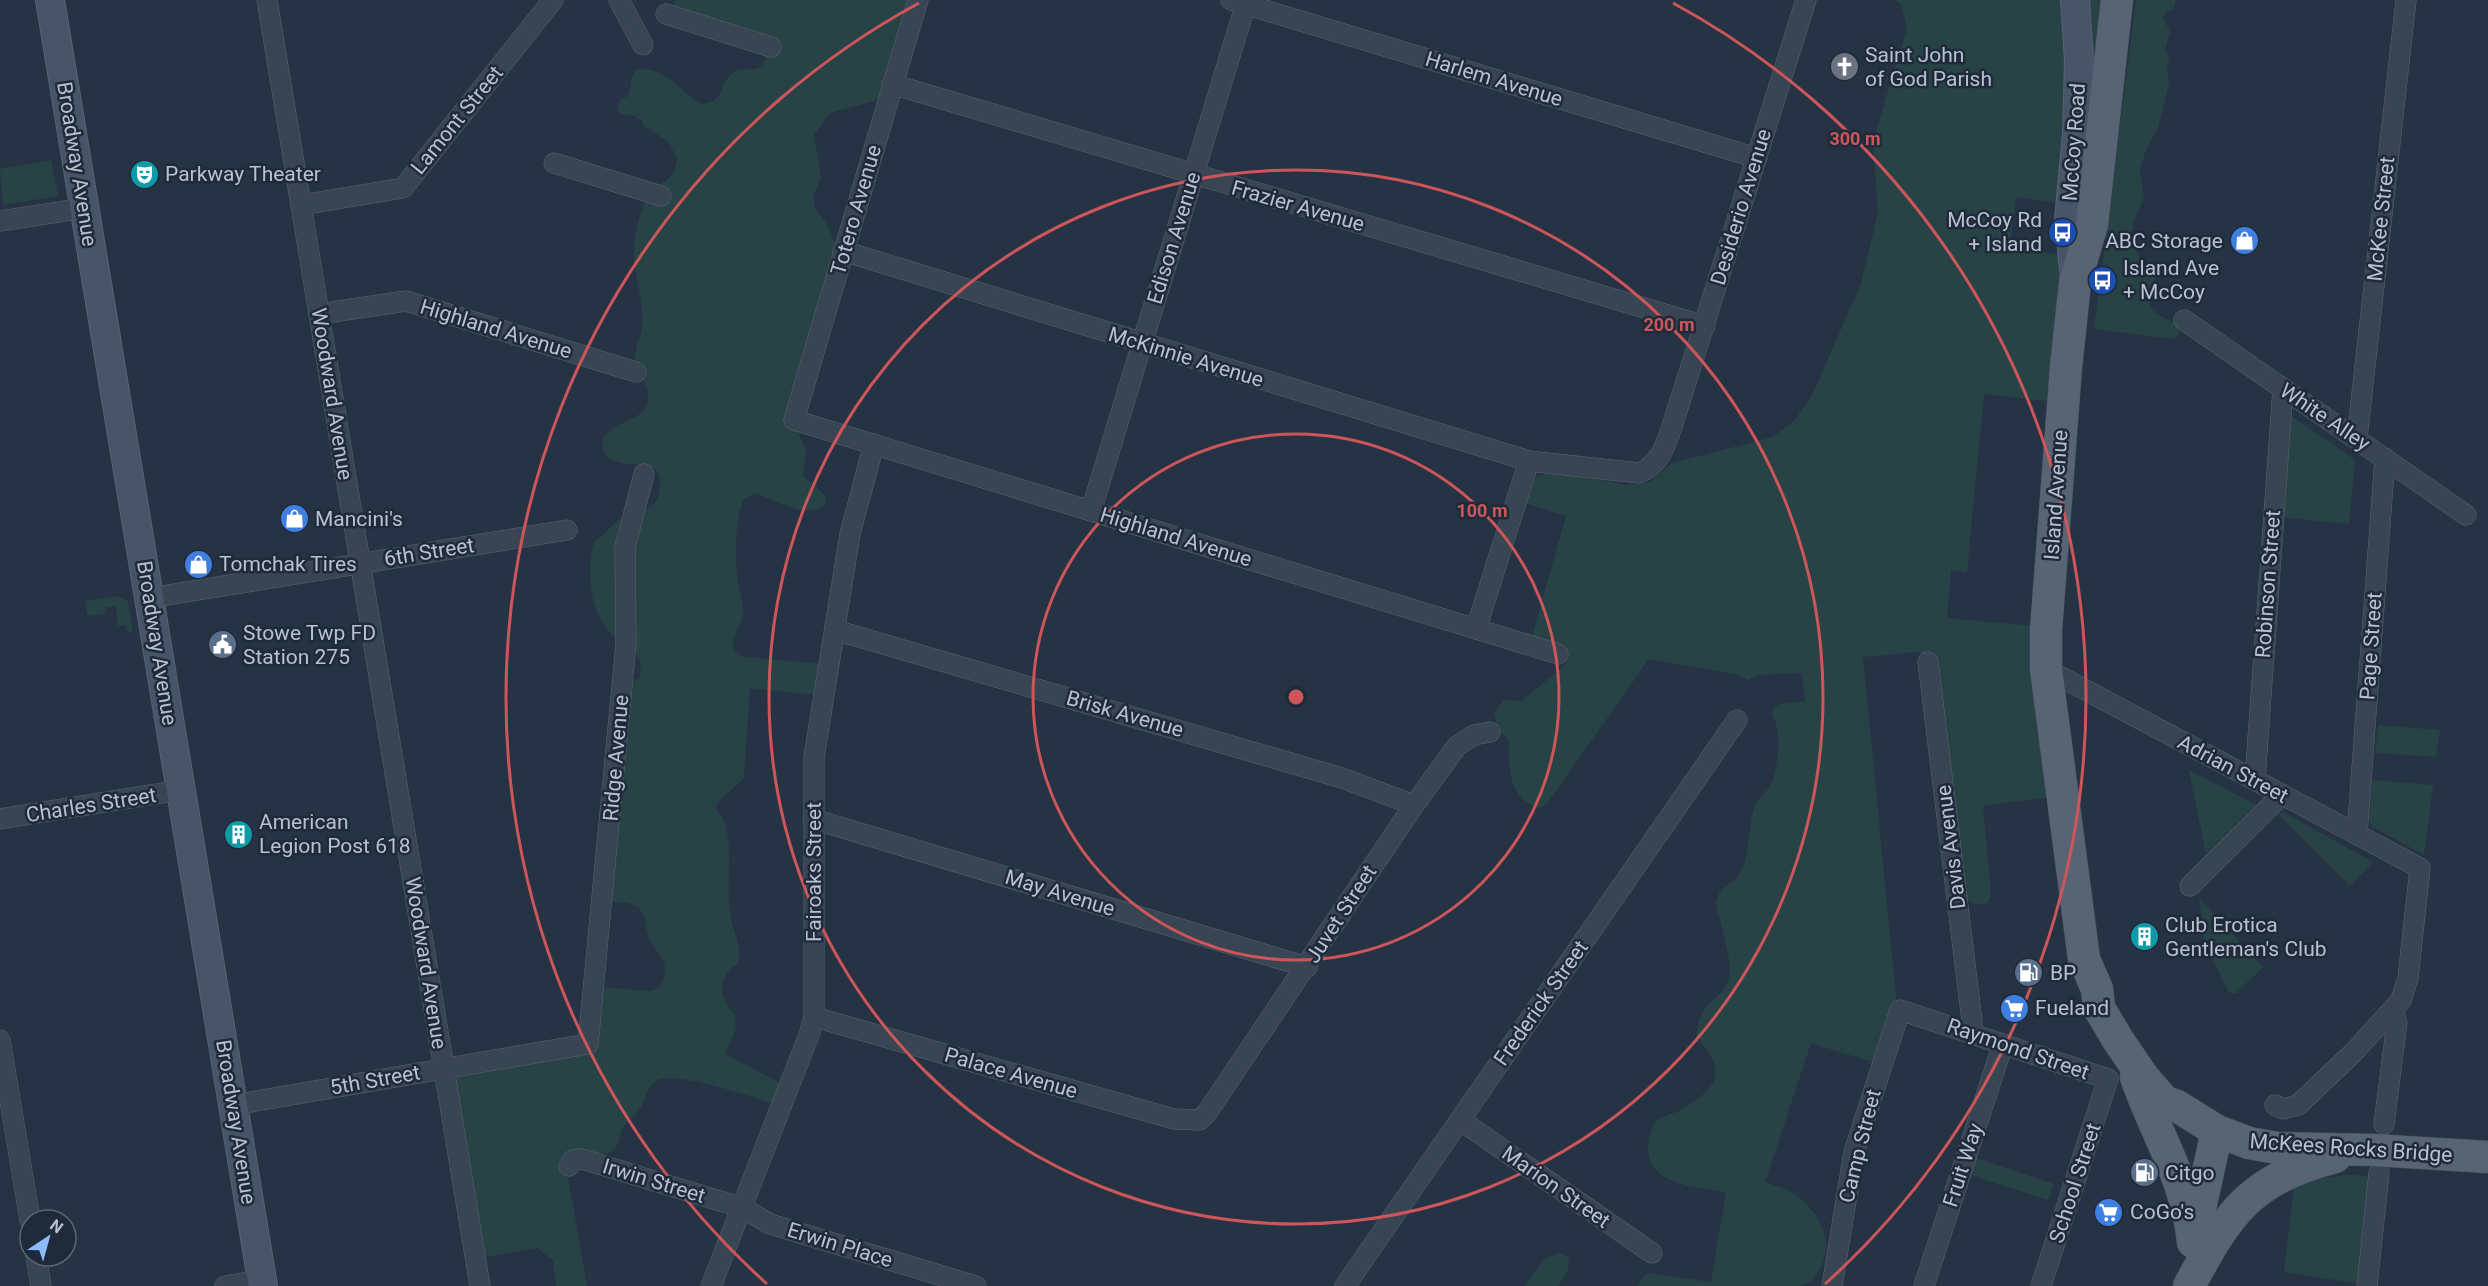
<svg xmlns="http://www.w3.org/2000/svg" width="2488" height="1286" viewBox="0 0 2488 1286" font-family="Roboto,sans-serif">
	<rect width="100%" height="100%" fill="#263345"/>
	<g fill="#284346">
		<path d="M676,0H917L887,93L874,101L830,113L814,135L821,178L813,196L815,208L826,223L840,254L792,420L806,450L803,476L825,495L826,504C805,521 776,499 755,493L743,500C734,524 735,558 738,583C740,594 744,603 743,615C741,628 731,636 733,649L742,657L828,664L825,696L750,688L744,777C735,790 722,794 715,808C721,815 724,819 726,828C734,861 723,894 733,927C737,941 741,948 738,963C716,978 719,997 735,1015L736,1028L725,1054L786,1086L778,1105C754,1098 680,1071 658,1080C647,1085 646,1096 642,1106C637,1114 629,1119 624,1126C618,1135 621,1148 609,1153C601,1156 590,1150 582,1150L566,1165L587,1286H556L553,1260L537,1248L481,1258L449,1070L593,1044L600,987L651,991L661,986C671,961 661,960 650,940C644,928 649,916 637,907C629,901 614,902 604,901L623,690L640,677C644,647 628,652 612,635C589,610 586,573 594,542C604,535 610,527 619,520C626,514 634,515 641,512C660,506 665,485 656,469C637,459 624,471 604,454L602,440C612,420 641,422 647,405C653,387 639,378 636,362C633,349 641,339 642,327C645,301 633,275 634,250C635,232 641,203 654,190C667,179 675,177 677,159L669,142L644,126L642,121L635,116L620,114L617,108L621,99L628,96C632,87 630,79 635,70C663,63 680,92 701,104C729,101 716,84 733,73C746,63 762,79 766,54L669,13Z"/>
		<path d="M1895,0H2071L2065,204L2016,197L2010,246L2066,256L2058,402L1984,394L1967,572L1951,570L1947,618L2043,627L2059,796L1983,806L1991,893L1988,902C1978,906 1973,904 1964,898L1931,658L1917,652L1863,657L1897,1007L1878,1064L1811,1043L1765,1182C1772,1185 1780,1186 1787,1190C1813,1205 1834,1231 1823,1262C1821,1269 1815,1276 1811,1282L1799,1286H1637L1647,1273L1711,1282L1726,1192C1699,1187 1645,1186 1648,1145C1649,1137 1651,1126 1658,1120C1663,1115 1673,1114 1679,1111C1691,1104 1713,1091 1715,1076C1718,1060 1705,1048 1696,1036C1700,998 1722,1002 1729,978C1733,965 1723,935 1720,920C1719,914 1715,907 1716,902C1719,887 1731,885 1739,875C1749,862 1748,827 1754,808C1757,798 1768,792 1772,782C1778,764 1783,731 1772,715L1773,708L1780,704L1805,701L1802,673L1758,675L1748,680L1734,674L1649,659L1548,802L1539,809C1507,796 1509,770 1509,740L1498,730L1494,712L1504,700L1522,701L1566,664L1569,652L1531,640L1566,516L1519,501L1527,485L1542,474H1570L1627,485L1650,482L1672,463L1773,437L1795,420L1813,393L1860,286L1878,213L1873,141L1907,29L1901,4Z"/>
		<polygon points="2085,0 2108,0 2100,65 2090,82"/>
		<path d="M2136,0H2176L2173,10L2167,11L2163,17L2170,32L2165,49L2169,59L2167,69L2169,84L2158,128L2145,152L2140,170L2144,198L2133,224L2132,236L2139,257L2155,278C2155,286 2151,290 2150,297C2146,317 2172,316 2180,329L2178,336L2173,339L2094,329Z"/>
		<polygon points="51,160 58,196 3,205 0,169"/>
		<polygon points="2289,414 2355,460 2349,524 2282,517"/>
		<polygon points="117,596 128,601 133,631 128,632 126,625 118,626 116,606 105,608 106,613 88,616 85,601"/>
		<polygon points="2378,725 2440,730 2436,757 2375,753"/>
		<polygon points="2189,770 2256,805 2206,854"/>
		<polygon points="2372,780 2433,785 2424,855 2371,826 2369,819"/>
		<polygon points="2283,812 2373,862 2350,886 2279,815"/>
		<polygon points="2199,898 2263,967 2236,993 2229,993 2205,944"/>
		<polygon points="1976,1158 2054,1184 2048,1200 1970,1175"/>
		<polygon points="2348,1175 2371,1176 2360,1284 2284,1272 2294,1187 2310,1180"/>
		<polygon points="1559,1253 1569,1257 1568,1271 1558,1286 1524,1286 1546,1258"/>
	</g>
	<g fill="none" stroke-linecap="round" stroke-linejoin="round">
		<defs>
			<g id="street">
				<polyline points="267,0 480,1286"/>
				<polyline points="619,0 643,45"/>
				<polyline points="918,0 794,420 1558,654"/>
				<polyline points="1231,0 1757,158"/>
				<polyline points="666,14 771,47"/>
				<polyline points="892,84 1705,326"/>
				<polyline points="554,163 661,196"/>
				<polyline points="301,205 403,188 553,0"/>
				<polyline points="0,221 84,208"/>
				<path d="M843,251L1529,461L1639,473C1664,463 1668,437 1676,414L1806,0"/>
				<polyline points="319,314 406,301 636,372"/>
				<polyline points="2184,320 2466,515"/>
				<polyline points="2357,438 2406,0"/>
				<polyline points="1091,511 1247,0"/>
				<polyline points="149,598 567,530"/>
				<polyline points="1476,629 1529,461"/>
				<polyline points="835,630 1342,778 1414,805"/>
				<polyline points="1928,662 1972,1021 1971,1032"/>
				<polyline points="2046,669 2420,868 2408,978 2401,1000 2353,1053 2298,1105 2283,1109 2275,1105"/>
				<polyline points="2255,780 2283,388"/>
				<polyline points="0,819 181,790"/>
				<polyline points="813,819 1307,967"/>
				<polyline points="2357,835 2385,458"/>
				<polyline points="2190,886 2282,795"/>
				<polyline points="814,1017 1174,1119 1199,1120 1206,1114 1414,805 1457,746 1474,735 1490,732"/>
				<polyline points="0,1040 30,1220"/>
				<polyline points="233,1105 588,1044 626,644 625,547 644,474"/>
				<polyline points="1460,1120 1652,1253"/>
				<polyline points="2384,1124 2397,1022 2393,1011"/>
				<polyline points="569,1166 573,1160 582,1159 743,1208 770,1224 976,1286"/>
				<polyline points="36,1256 41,1286"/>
				<polyline points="225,1286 262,1280"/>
				<polyline points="711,1286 809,1035 814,1017 814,757 850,534 874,444"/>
				<polyline points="1345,1286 1737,720"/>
				<polyline points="1832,1286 1854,1152 1900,1010 2108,1079"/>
				<polyline points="1924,1286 2003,1044"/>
				<polyline points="2041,1286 2108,1079"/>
				<polyline points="2367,1286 2379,1173"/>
			</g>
			<g id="secondary">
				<polyline points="50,0 263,1286"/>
				<polyline points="2075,0 2079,61 2077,134 2069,220 2075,279"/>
			</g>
			<g id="primary">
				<polyline points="2117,0 2092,224 2075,283 2066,367 2046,630 2046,669 2084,959 2097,989 2099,1008 2118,1040 2144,1078 2165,1102 2177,1106 2217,1131 2249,1143 2277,1148 2374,1150"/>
				<path d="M2136,1077C2156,1135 2187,1180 2193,1242"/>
				<polyline points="2196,1227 2217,1131"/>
				<path d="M2189,1286C2229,1212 2249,1180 2335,1157"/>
			</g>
		</defs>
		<use href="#street" stroke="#596372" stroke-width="21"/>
		<use href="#secondary" stroke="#596372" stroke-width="30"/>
		<use href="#primary" stroke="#444e5e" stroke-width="33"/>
		<use href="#street" stroke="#3a4554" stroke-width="20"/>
		<use href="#secondary" stroke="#485468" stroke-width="28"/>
		<use href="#primary" stroke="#586474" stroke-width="32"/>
		<defs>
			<polyline id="primary-bridge" points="2374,1150 2488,1157"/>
		</defs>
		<use href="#primary-bridge" stroke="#444e5e" stroke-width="33" stroke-linecap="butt"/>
		<use href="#primary-bridge" stroke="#586474" stroke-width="32"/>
	</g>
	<g fill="none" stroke="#cd565a" stroke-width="3">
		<circle cx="1296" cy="697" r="263"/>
		<circle cx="1296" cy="697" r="527"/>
		<path d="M767 1284A790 790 0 0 1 919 3M1673 3A790 790 0 0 1 1825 1284"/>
	</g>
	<defs>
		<symbol id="church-disc" viewBox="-11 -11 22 22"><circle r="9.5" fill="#6b7280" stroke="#1f2a3a"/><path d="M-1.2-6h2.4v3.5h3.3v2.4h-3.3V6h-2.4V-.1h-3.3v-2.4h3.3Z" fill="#fff"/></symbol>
		<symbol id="theatre-disc" viewBox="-11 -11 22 22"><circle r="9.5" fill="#0f9aa8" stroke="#1f2a3a"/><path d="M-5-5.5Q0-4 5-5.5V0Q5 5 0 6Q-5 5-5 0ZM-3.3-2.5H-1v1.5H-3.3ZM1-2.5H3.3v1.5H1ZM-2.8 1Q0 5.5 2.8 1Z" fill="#fff"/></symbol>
		<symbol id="bus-disc" viewBox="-11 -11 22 22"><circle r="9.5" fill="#1a4fb4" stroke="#1f2a3a"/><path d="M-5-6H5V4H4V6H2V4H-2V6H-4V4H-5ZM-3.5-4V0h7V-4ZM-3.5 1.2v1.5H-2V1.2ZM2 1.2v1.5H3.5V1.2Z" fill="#fff"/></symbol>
		<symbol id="shop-disc" viewBox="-11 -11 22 22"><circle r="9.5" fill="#3f7fe0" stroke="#1f2a3a"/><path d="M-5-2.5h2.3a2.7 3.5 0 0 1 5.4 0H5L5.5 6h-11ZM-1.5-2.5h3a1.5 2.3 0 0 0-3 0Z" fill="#fff"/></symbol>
		<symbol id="civic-disc" viewBox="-11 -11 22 22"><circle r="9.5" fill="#5c6f8a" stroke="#1f2a3a"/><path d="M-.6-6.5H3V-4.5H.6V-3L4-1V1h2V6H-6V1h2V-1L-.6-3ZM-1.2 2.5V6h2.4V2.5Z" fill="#fff"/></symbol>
		<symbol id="building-disc" viewBox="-11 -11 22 22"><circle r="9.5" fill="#0f9aa8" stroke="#1f2a3a"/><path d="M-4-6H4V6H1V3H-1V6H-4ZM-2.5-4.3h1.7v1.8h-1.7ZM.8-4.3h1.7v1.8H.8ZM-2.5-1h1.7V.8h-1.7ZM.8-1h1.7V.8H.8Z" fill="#fff"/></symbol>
		<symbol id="fuel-disc" viewBox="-11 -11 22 22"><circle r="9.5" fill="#5c6f8a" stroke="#1f2a3a"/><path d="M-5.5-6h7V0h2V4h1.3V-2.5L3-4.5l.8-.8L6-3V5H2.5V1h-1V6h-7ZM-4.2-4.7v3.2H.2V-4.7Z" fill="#fff"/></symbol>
		<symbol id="supermarket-disc" viewBox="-11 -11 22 22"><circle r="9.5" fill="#3f7fe0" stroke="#1f2a3a"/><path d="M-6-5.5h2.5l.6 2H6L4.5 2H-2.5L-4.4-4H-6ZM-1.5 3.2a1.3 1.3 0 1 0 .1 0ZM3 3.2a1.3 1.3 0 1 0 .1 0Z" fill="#fff"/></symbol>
	</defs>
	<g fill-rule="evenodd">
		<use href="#church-disc" x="1828" y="50" width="33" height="33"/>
		<use href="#theatre-disc" x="128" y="158" width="33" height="33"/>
		<use href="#bus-disc" x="2046" y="216" width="33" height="33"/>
		<use href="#shop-disc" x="2228" y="224" width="33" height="33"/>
		<use href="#bus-disc" x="2086" y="264" width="33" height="33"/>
		<use href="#shop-disc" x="278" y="502" width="33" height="33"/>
		<use href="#shop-disc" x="182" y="548" width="33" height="33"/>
		<use href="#civic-disc" x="206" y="628" width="33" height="33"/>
		<use href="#building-disc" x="222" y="818" width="33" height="33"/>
		<use href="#building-disc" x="2128" y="920" width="33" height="33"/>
		<use href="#fuel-disc" x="2012" y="956" width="33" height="33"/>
		<use href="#supermarket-disc" x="1998" y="992" width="33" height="33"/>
		<use href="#fuel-disc" x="2128" y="1156" width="33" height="33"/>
		<use href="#supermarket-disc" x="2092" y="1196" width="33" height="33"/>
	</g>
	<g text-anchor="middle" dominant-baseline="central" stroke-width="5" stroke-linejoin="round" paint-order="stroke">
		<g font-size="21" fill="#b8c1ce" stroke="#1f2a3a" text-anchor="start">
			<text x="1865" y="55">Saint John<tspan x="1865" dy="24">of God Parish</tspan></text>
			<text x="165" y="174">Parkway Theater</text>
			<text x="2042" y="220" text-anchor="end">McCoy Rd<tspan x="2042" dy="24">+ Island</tspan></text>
			<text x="2223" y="241" text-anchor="end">ABC Storage</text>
			<text x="2123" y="268">Island Ave<tspan x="2123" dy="24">+ McCoy</tspan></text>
			<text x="315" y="519">Mancini's</text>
			<text x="219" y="564">Tomchak Tires</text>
			<text x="243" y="633">Stowe Twp FD<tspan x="243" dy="24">Station 275</tspan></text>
			<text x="259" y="822">American<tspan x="259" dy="24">Legion Post 618</tspan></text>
			<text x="2165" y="925">Club Erotica<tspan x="2165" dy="24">Gentleman's Club</tspan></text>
			<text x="2050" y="973">BP</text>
			<text x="2035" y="1008">Fueland</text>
			<text x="2165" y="1173">Citgo</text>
			<text x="2130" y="1212">CoGo's</text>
		</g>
		<g font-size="21" fill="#b8c1ce" stroke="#1f2a3a">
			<text transform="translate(1494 79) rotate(17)">Harlem Avenue</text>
			<text transform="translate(457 120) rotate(-51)">Lamont Street</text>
			<text transform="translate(2074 142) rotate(-86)">McCoy Road</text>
			<text transform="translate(77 164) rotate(81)">Broadway Avenue</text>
			<text transform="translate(1298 206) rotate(16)">Frazier Avenue</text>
			<text transform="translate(1741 207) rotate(-73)">Desiderio Avenue</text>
			<text transform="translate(856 210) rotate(-74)">Totero Avenue</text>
			<text transform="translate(2381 219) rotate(-84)">McKee Street</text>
			<text transform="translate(1174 238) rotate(-73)">Edison Avenue</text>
			<text transform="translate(496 329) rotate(17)">Highland Avenue</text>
			<text transform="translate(1186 357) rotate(17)">McKinnie Avenue</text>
			<text transform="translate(332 394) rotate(81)">Woodward Avenue</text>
			<text transform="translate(2325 417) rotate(34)">White Alley</text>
			<text transform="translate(2056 495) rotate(-86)">Island Avenue</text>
			<text transform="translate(1176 537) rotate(17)">Highland Avenue</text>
			<text transform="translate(429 552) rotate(-9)">6th Street</text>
			<text transform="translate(2268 584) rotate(-86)">Robinson Street</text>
			<text transform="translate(157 643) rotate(81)">Broadway Avenue</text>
			<text transform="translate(2371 646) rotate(-86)">Page Street</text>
			<text transform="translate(1125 714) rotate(16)">Brisk Avenue</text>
			<text transform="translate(616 758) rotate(-85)">Ridge Avenue</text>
			<text transform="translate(2233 769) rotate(28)">Adrian Street</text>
			<text transform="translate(91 805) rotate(-9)">Charles Street</text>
			<text transform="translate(1951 847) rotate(-97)">Davis Avenue</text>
			<text transform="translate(814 872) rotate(-90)">Fairoaks Street</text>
			<text transform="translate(1060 893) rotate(17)">May Avenue</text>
			<text transform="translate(1341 914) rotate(-57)">Juvet Street</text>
			<text transform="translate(426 963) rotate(81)">Woodward Avenue</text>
			<text transform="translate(1541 1003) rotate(-55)">Frederick Street</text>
			<text transform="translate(2018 1049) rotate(19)">Raymond Street</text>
			<text transform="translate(1011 1073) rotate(16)">Palace Avenue</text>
			<text transform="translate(375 1080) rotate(-10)">5th Street</text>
			<text transform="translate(236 1122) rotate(81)">Broadway Avenue</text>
			<text transform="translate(1860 1146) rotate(-76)">Camp Street</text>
			<text transform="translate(2351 1148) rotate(4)">McKees Rocks Bridge</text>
			<text transform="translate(1963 1165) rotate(-72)">Fruit Way</text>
			<text transform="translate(654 1181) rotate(17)">Irwin Street</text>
			<text transform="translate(2075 1183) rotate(-72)">School Street</text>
			<text transform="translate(1556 1187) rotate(35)">Marion Street</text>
			<text transform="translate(840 1245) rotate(17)">Erwin Place</text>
		</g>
	</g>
	<circle cx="1296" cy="697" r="9" fill="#cd565a" stroke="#1f2a3a" stroke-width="3"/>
	<g font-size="18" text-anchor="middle" font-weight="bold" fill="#cd565a" stroke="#1f2a3a" stroke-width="5" stroke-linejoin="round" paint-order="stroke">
		<text x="1855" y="145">300 m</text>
		<text x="1669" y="331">200 m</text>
		<text x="1482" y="517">100 m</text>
	</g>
	<g transform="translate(48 1238) rotate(36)"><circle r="28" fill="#1f2a3a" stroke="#5c6675" stroke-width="1.5"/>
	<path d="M0-4.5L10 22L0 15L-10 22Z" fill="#8cbafe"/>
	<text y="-9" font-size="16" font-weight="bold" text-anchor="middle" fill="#b8c1ce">N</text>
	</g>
</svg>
